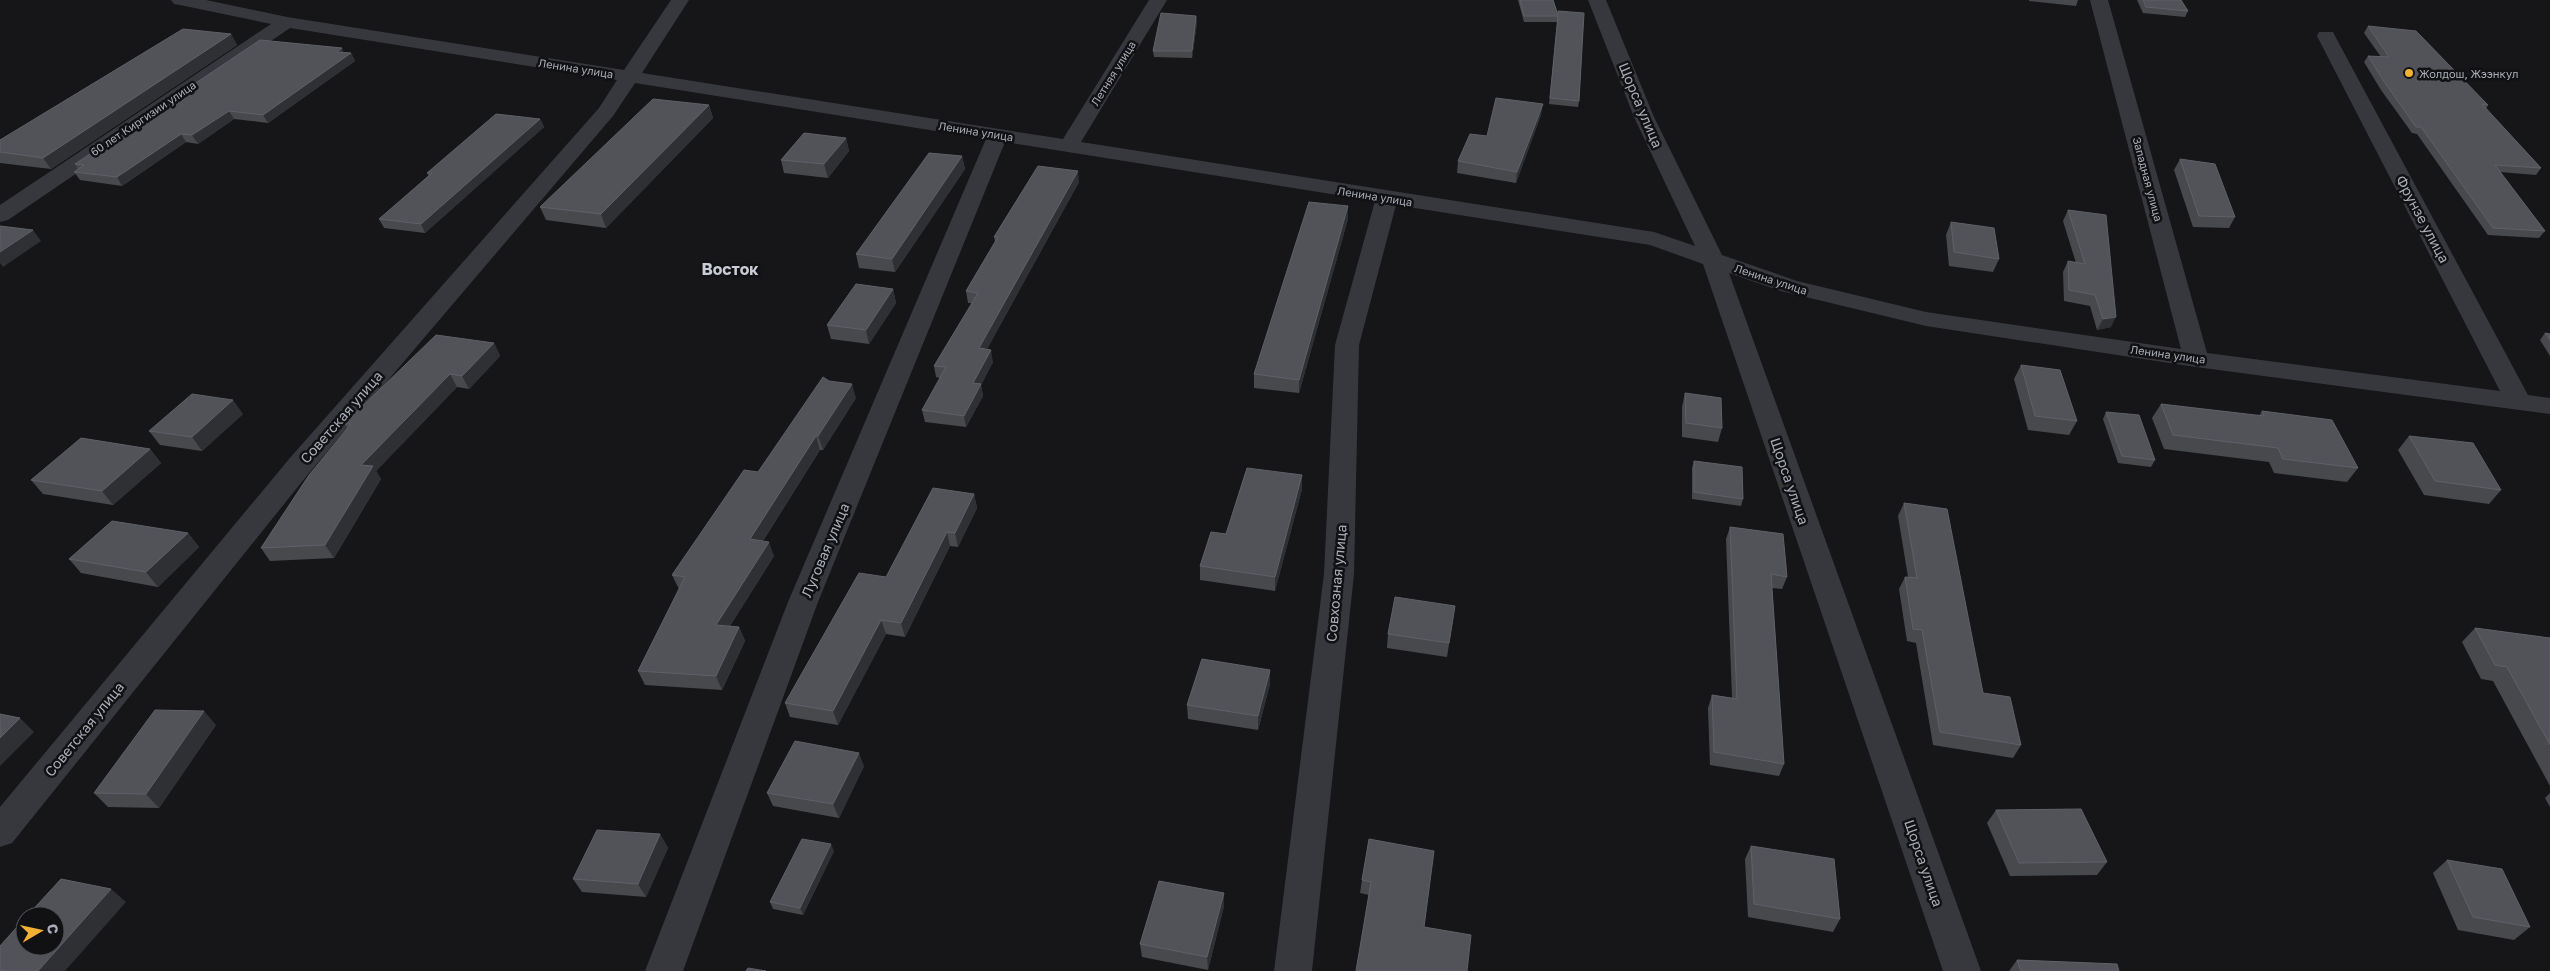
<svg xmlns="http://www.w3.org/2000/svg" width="2550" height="971" viewBox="0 0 2550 971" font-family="'Golos Text',sans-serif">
	<rect width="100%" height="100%" fill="#161618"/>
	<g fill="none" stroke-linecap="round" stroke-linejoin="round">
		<polygon fill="#37383d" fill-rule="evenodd" points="171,0 206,0 287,17 624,70 671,0 689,0 642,73 1063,139 1149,0 1167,0 1081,142 1654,232 1695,246 1634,117 1588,0 1606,0 1654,117 1722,255 1797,281 1926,312 2181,349 2090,0 2108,0 2207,353 2500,391 2317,36 2319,32 2333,32 2335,36 2528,395 2550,398 2550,414 2196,367 1926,326 1781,291 1729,273 1981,971 1943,971 1703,264 1650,245 1396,205 1359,345 1354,574 1312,971 1274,971 1324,574 1335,345 1375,201 1005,142 818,602 683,971 645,971 788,602 986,139 635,83 613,116 309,473 12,843 0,847 0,807 289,459 599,108 617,80 290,28 8,220 0,222 0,205 271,24 180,5 174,4"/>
	</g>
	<g fill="#47494d">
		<polygon points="1518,0 1553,0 1558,15 1579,101 1578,107 1549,104 1557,22 1524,22"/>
		<polygon points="2029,0 2078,0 2076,6 2029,1"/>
		<polygon points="2137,0 2181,0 2188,11 2185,17 2143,13"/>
		<polygon points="1196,16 1197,23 1192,58 1154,57 1153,51"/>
		<polygon points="2368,26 2488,105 2486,109 2541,168 2536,175 2500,172 2545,231 2539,238 2488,235 2417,134 2412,133 2381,90 2364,62 2368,56 2381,57 2364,33"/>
		<polygon points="231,34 237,45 51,169 0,163 0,140"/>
		<polygon points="344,52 351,53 355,61 268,123 234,119 198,144 186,142 122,186 80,180 74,172 78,169 75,164"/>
		<polygon points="709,105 713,118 606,228 546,220 540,207"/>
		<polygon points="1541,115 1516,183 1457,173 1458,161 1487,136"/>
		<polygon points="540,119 544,127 425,233 384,228 379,219 429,177 427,173"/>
		<polygon points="846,138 849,151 828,178 784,173 781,160"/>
		<polygon points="962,156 965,169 895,272 859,268 856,254"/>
		<polygon points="2180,159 2235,217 2229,228 2193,227 2174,170"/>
		<polygon points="1079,182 987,349 993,362 981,385 983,396 966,427 925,422 922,410 940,378 936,377 934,366 972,303 968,303 966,291 995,242 994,237"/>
		<polygon points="2068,210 2111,327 2097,330 2090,306 2064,301 2063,272 2068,261 2076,263 2063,221"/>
		<polygon points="1348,219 1299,393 1254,388 1254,374"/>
		<polygon points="1951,222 1999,259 1993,272 1949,266 1946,235"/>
		<polygon points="893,289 896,303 869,344 831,339 827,325"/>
		<polygon points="2545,333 2550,334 2550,356 2540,340"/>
		<polygon points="494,343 500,356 469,389 457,387 376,471 381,479 334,558 270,561 261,548 347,428 344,424"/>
		<polygon points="2021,365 2077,421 2069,435 2028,430 2014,379"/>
		<polygon points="1685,393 1722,428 1718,442 1682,437 1682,407"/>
		<polygon points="856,398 823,450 820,450 763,541 774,556 730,626 739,627 745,641 722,690 645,685 638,671 679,589 672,575 758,472"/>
		<polygon points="2161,404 2259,416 2262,411 2358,468 2347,482 2274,473 2269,462 2164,449 2152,418"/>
		<polygon points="2106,412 2155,460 2151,467 2118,463 2103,419"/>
		<polygon points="243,414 202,451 160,445 149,431"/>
		<polygon points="2409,436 2501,490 2489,504 2424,495 2398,450"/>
		<polygon points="150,449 161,463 113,505 43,494 31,480"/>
		<polygon points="1694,461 1743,499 1741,506 1692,499 1692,468"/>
		<polygon points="1302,489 1275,591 1200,580 1200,566 1226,534"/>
		<polygon points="974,494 977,508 958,547 950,546 905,637 886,634 838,725 790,717 785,703 886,577"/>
		<polygon points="1904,503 1983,693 2021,745 2013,758 1933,745 1916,643 1907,641 1899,589 1905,577 1908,577 1898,516"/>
		<polygon points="1730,527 1787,577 1782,589 1772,588 1784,764 1779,776 1710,765 1708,708 1712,695 1732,698 1726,539"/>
		<polygon points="188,533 199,547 158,587 81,573 69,559"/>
		<polygon points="1455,606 1447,657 1387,648 1388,634"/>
		<polygon points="2475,628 2550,638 2550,786 2493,681 2481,679 2462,642"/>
		<polygon points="1270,670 1270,684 1258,730 1188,719 1187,705"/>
		<polygon points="216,725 159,808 108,807 94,793"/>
		<polygon points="864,766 839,818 773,806 767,793"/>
		<polygon points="2550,793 2550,807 2545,798"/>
		<polygon points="1996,810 2107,862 2097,875 2010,876 1987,823"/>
		<polygon points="660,834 668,848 646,897 582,892 573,879"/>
		<polygon points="1369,839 1424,927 1467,971 1369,895 1360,893 1362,880"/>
		<polygon points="1751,846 1840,919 1833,932 1748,917 1745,859"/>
		<polygon points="834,851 803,915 773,909 770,902"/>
		<polygon points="2447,860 2530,927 2514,940 2458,930 2433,873"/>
		<polygon points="1224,893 1224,906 1208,970 1142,957 1140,944"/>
		<polygon points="2017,960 2119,971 2009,971"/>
	</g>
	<g fill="#2f3033">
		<polygon points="1196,16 1197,23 1192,58 1192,51"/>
		<polygon points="231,34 237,45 51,169 43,158"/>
		<polygon points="342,48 345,56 337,52"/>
		<polygon points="351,53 355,61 268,123 263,115"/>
		<polygon points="1543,104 1541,115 1516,183 1517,172"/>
		<polygon points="709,105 713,118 606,228 601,214"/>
		<polygon points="229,111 234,119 198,144 192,135"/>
		<polygon points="540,119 544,127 425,233 421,224"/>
		<polygon points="181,134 186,142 122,186 117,177"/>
		<polygon points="846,138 849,151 828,178 824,164"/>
		<polygon points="962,156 965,169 895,272 892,259"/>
		<polygon points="1078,171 1079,182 981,360 979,348"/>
		<polygon points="1348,206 1348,219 1299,393 1299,380"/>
		<polygon points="33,230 41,241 3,267 0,263 0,252"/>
		<polygon points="893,289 896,303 869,344 866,330"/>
		<polygon points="2116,317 2111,327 2097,330 2103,319"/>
		<polygon points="494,343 500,356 469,389 462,376"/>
		<polygon points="991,350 993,362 981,385 983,396 966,427 964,416 973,383"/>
		<polygon points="450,374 457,387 376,471 381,479 334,558 325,545 361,465"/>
		<polygon points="852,384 856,398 823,450 818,436"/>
		<polygon points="233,400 243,414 202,451 192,437"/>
		<polygon points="816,436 820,450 755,553 750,539"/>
		<polygon points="150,449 161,463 113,505 102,491"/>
		<polygon points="1302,475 1302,489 1275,591 1275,577"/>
		<polygon points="974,494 977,508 958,547 955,533"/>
		<polygon points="947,532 950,546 905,637 901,623"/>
		<polygon points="188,533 199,547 158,587 146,572"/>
		<polygon points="769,542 774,556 722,639 716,625"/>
		<polygon points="881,620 886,634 838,725 833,711"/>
		<polygon points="739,627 745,641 722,690 716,676"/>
		<polygon points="1270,670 1270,684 1258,730 1258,716"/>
		<polygon points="204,711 216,725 159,808 146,794"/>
		<polygon points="20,718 34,732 0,766 0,738"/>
		<polygon points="859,753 864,766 839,818 833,804"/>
		<polygon points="660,834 668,848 646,897 638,884"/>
		<polygon points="831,844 834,851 803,915 800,908"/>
		<polygon points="111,889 126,902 65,971 38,971"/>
		<polygon points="1224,893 1224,906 1208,970 1207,957"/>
	</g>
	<g fill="#525359" stroke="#5f6168">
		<polygon points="1520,0 1553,0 1558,15 1558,11 1584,13 1579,101 1550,98 1558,16 1524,16"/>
		<polygon points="2143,0 2181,0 2188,11 2146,7"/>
		<polygon points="1161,13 1196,16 1192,51 1153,51"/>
		<polygon points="2368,26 2416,31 2488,105 2482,104 2541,168 2495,165 2545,231 2493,228 2421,127 2416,127 2385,83 2368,56 2389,57"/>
		<polygon points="183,29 231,34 43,158 0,152 0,140"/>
		<polygon points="260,40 342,48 337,52 351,53 263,115 229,111 192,135 181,134 117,177 74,172 84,165 75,164"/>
		<polygon points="1496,98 1543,104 1517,172 1458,161 1470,134 1487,136"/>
		<polygon points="653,99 709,105 601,214 540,207"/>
		<polygon points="496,114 540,119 421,224 379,219 432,173 427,173"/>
		<polygon points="804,133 846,138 824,164 781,160"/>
		<polygon points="929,153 962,156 892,259 856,254"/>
		<polygon points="2180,159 2215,164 2235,217 2199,216"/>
		<polygon points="1038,166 1078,171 979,348 991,350 973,383 981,384 964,416 922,410 946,367 934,366 978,293 966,291 998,237 994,237"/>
		<polygon points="1309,202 1348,206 1299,380 1254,374"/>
		<polygon points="2068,210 2106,215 2116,317 2103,319 2095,295 2069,290 2068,261 2085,264"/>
		<polygon points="1951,222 1994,228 1999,259 1954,252"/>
		<polygon points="0,226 33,230 0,252"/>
		<polygon points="856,284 893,289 866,330 827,325"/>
		<polygon points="2545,333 2550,334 2550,340"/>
		<polygon points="436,335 494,343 462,376 450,374 361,465 373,466 325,545 261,548 309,475 351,424 344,424"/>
		<polygon points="2021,365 2060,370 2077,421 2035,416"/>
		<polygon points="823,377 829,381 852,384 818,436 816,436 750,539 769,542 716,625 739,627 716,676 638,671 685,577 672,575 744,470 758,472"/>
		<polygon points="1685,393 1721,398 1722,428 1686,423"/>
		<polygon points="192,394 233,400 192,437 149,431"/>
		<polygon points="2161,404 2264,416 2262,411 2332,420 2358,468 2283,459 2278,448 2173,435"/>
		<polygon points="2106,412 2139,415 2155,460 2122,456"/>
		<polygon points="2409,436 2473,443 2501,490 2435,481"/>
		<polygon points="81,438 150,449 102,491 31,480"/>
		<polygon points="1694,461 1742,467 1743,499 1694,492"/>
		<polygon points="1247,468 1302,475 1275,577 1200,566 1211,532 1226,534"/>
		<polygon points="933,488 974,494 955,533 947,532 901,623 881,620 833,711 785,703 859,573 886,577"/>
		<polygon points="1904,503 1947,509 1983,693 2010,697 2021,745 1940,732 1922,630 1913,629 1905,577 1917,578"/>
		<polygon points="112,521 188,533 146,572 69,559"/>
		<polygon points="1730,527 1783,534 1787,577 1771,574 1784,764 1714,752 1712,695 1737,699"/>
		<polygon points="1395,597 1455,606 1449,643 1388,634"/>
		<polygon points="2475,628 2550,638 2550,745 2507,667 2495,665"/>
		<polygon points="1202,659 1270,670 1258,716 1187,705"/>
		<polygon points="155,710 204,711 146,794 94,793"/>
		<polygon points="0,714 20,718 0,738"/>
		<polygon points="795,741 859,753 833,804 767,793"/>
		<polygon points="2081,809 2107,862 2019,863 1996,810"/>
		<polygon points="597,830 660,834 638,884 573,879"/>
		<polygon points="802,839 831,844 800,908 770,902"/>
		<polygon points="1369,839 1434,851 1424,927 1471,935 1467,971 1356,971 1371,882 1362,880"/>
		<polygon points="1751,846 1834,859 1840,919 1754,904"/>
		<polygon points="2447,860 2502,869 2530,927 2473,917"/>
		<polygon points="61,879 111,889 38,971 0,971 0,946 25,918 25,946 55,946 55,916 27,916"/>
		<polygon points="1159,881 1224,893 1207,957 1140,944"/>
		<polygon points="2017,960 2117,964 2119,971 2021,971"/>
		<polygon points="748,968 766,971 746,971"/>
	</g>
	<circle fill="#f2b134" stroke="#111113" stroke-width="2" cx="2409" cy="73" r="5"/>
	<g text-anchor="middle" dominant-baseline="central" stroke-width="5" stroke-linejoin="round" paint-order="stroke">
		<g font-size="11" fill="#a8adb8" stroke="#111113">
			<text transform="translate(576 68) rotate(9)">Ленина улица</text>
			<text transform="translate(1113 73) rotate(-58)">Летняя улица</text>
			<text transform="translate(143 118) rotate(-34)">60 лет Киргизии улица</text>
			<text transform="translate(976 131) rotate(9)">Ленина улица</text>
			<text transform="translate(2148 179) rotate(75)">Западная улица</text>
			<text transform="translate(1375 196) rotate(9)">Ленина улица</text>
			<text transform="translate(1771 279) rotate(18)">Ленина улица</text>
			<text transform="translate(2168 354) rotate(8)">Ленина улица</text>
		</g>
		<g font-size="11" fill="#a8adb8" stroke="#111113" text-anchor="start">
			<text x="2419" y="73">Жолдош, Жээнкул</text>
		</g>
		<g font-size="14" fill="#a8adb8" stroke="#111113">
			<text transform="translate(1641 105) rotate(67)">Щорса улица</text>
			<text transform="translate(2423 219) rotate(62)">Фрунзе улица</text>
			<text transform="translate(341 417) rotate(-49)">Советская улица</text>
			<text transform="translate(1790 481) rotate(71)">Щорса улица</text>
			<text transform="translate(825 550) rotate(-67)">Луговая улица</text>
			<text transform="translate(1336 583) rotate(-85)">Совхозная улица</text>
			<text transform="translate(84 729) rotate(-51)">Советская улица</text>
			<text transform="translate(1924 863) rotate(71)">Щорса улица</text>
		</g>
		<g font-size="16" font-weight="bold" fill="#c9ccd4" stroke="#111113">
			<text x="730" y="269">Восток</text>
		</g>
	</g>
	<g transform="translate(40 931) rotate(81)"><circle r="24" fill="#111113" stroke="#4d4f55"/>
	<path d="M0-4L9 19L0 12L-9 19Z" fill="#f2b134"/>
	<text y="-8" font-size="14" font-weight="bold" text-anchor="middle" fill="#a8adb8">С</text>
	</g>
</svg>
